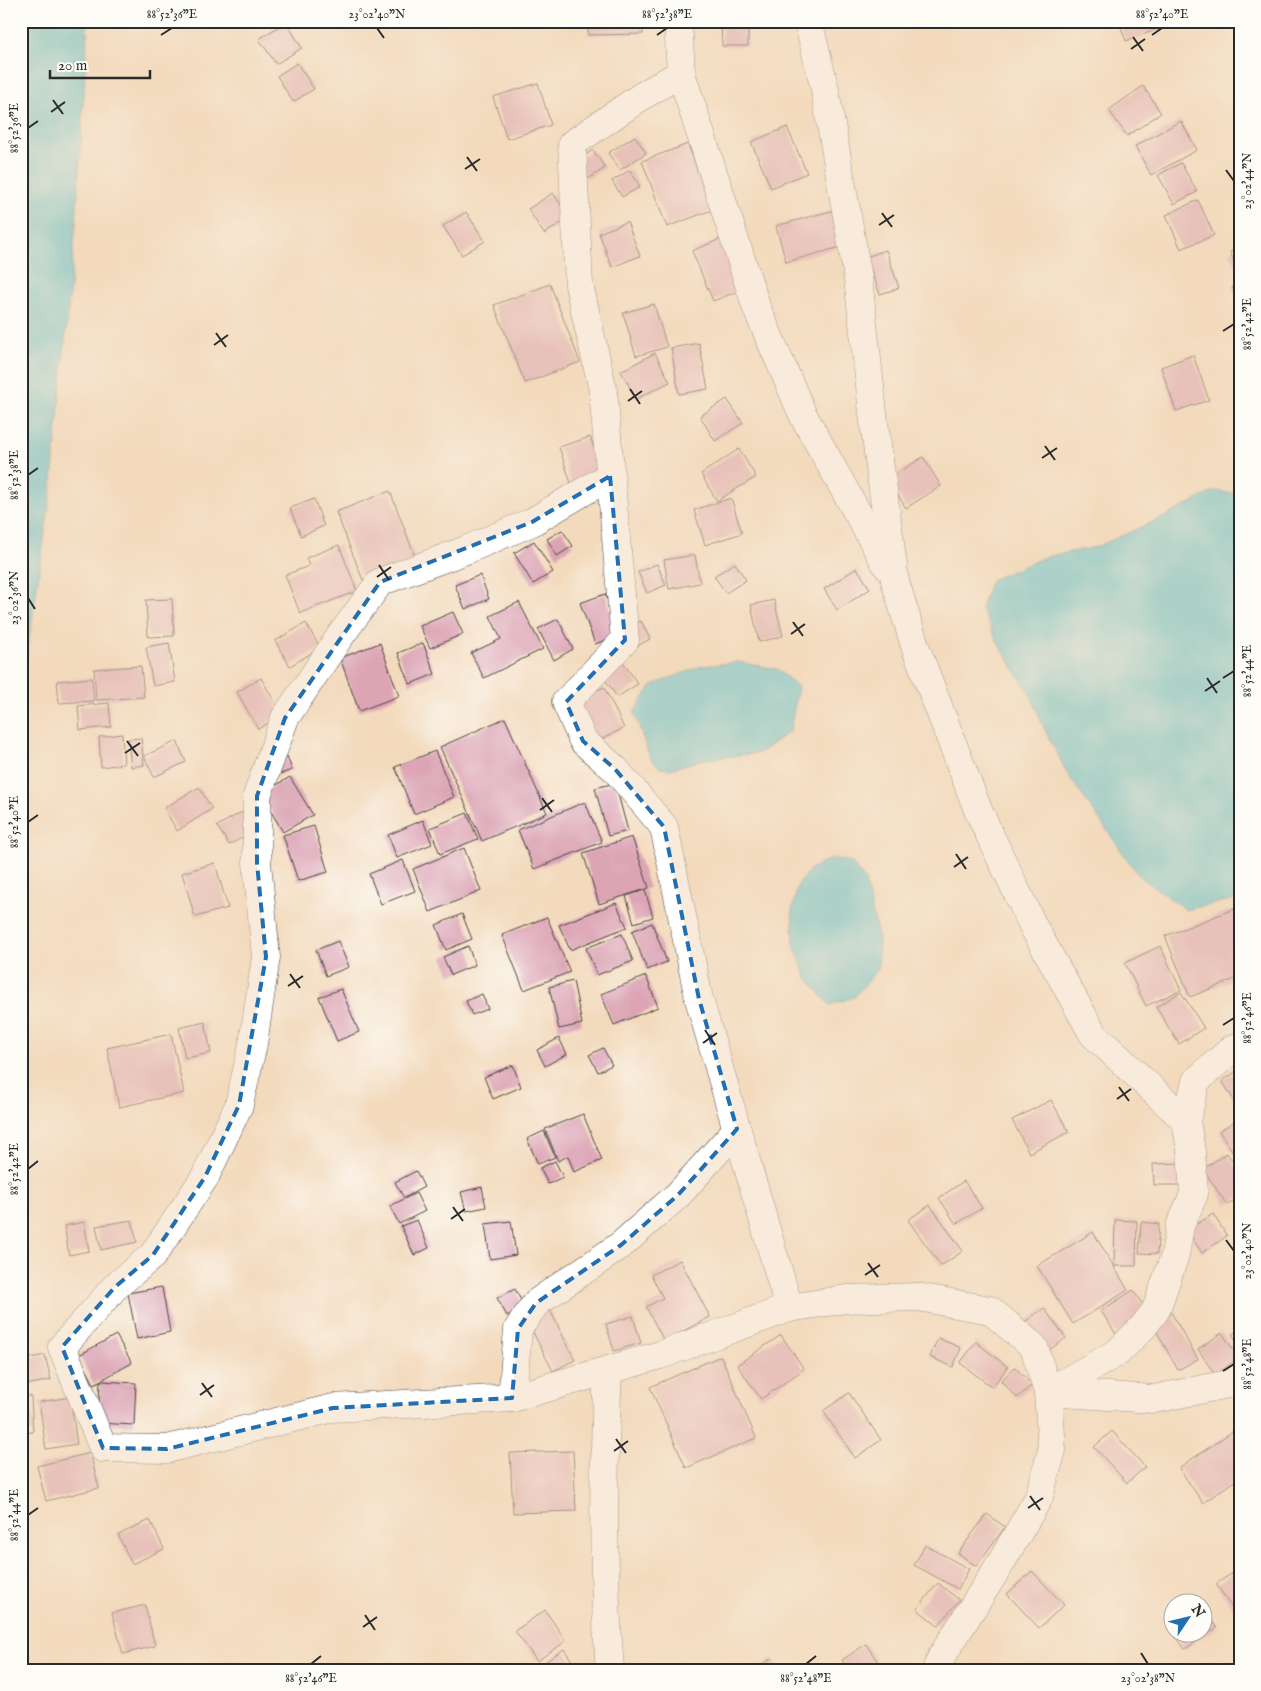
<svg xmlns="http://www.w3.org/2000/svg" width="1261" height="1691" viewBox="0 0 1261 1691" font-family="'IM FELL English',serif">
	<rect width="100%" height="100%" fill="#fdfcf7"/>
	<filter id="ink" filterUnits="userSpaceOnUse"><feTurbulence type="fractalNoise" baseFrequency=".02" numOctaves="2"/><feDisplacementMap in="SourceGraphic" scale="10" xChannelSelector="R" yChannelSelector="G"/><feConvolveMatrix kernelMatrix="1 2 1 2 8 2 1 2 1" color-interpolation-filters="sRGB"/></filter>
	<filter id="wash" filterUnits="userSpaceOnUse"><feTurbulence type="fractalNoise" baseFrequency=".0096" numOctaves="4" result="noise"/><feDisplacementMap in="SourceGraphic" scale="20" xChannelSelector="R" yChannelSelector="G"/><feGaussianBlur stdDeviation="1.12" result="paint"/><feColorMatrix in="noise" values="0 0 0 0 0 0 0 0 0 0 0 0 0 0 0 0 0 1.4 0 .05"/><feComposite in="paint" operator="in"/></filter>
	<g filter="url(#wash)">
		<rect width="100%" height="100%" fill="#f3dabd"/>
		<g fill="#5ac5d4" stroke="#427880">
			<polygon points="21,21 88,21 76,223 51,492 21,695"/>
			<polygon points="1214,491 1240,494 1240,898 1186,910 1139,876 1068,775 1044,728 1032,698 996,639 981,608 991,580 1045,557 1096,547 1162,518"/>
			<polygon points="738,662 777,669 798,687 790,731 759,753 705,759 670,769 660,768 650,758 634,712 651,687 660,682 702,666"/>
			<polygon points="833,858 851,862 865,881 879,940 878,969 854,997 830,1005 807,978 794,945 792,911 798,885 810,869"/>
		</g>
		<g id="blocks">
			<g fill="#dca4b5">
				<polygon points="588,21 643,21 643,34 588,35"/>
				<polygon points="721,21 748,21 748,46 722,46"/>
				<polygon points="1119,21 1171,21 1172,24 1126,41"/>
				<polygon points="286,22 302,48 276,64 259,39"/>
				<polygon points="297,63 314,89 293,102 277,76"/>
				<polygon points="538,83 551,125 507,139 493,97"/>
				<polygon points="1143,86 1161,113 1127,136 1109,110"/>
				<polygon points="1181,121 1197,150 1151,175 1135,146"/>
				<polygon points="787,127 807,173 771,188 751,142"/>
				<polygon points="635,136 646,153 620,170 608,153"/>
				<polygon points="688,144 712,210 667,227 642,161"/>
				<polygon points="593,150 605,168 588,179 576,161"/>
				<polygon points="1181,163 1197,192 1174,204 1158,175"/>
				<polygon points="630,170 640,187 622,197 612,181"/>
				<polygon points="553,193 569,218 544,234 528,209"/>
				<polygon points="1198,200 1214,235 1181,249 1166,215"/>
				<polygon points="838,209 848,245 786,262 776,226"/>
				<polygon points="466,212 485,241 462,255 443,226"/>
				<polygon points="627,222 640,256 612,267 599,233"/>
				<polygon points="725,237 746,288 713,301 692,251"/>
				<polygon points="1240,248 1240,276 1230,252"/>
				<polygon points="886,250 899,288 880,294 866,257"/>
				<polygon points="550,284 580,362 525,383 494,305"/>
				<polygon points="1240,284 1240,306 1232,287"/>
				<polygon points="654,304 667,347 636,356 623,313"/>
				<polygon points="699,343 708,389 679,394 671,348"/>
				<polygon points="655,353 670,382 636,399 621,371"/>
				<polygon points="1193,355 1209,400 1176,411 1161,367"/>
				<polygon points="727,399 743,423 715,441 700,416"/>
				<polygon points="590,437 604,476 572,486 559,447"/>
				<polygon points="739,449 756,477 717,501 701,474"/>
				<polygon points="923,457 941,486 906,508 888,479"/>
				<polygon points="390,491 416,559 363,580 336,512"/>
				<polygon points="731,498 742,533 705,545 694,510"/>
				<polygon points="314,499 324,526 301,536 290,508"/>
				<polygon points="562,530 573,546 557,556 547,539"/>
				<polygon points="534,541 553,572 533,584 514,553"/>
				<polygon points="339,545 357,591 300,613 285,575 309,566 306,558"/>
				<polygon points="695,555 700,583 669,589 664,560"/>
				<polygon points="735,563 746,580 726,593 714,576"/>
				<polygon points="657,564 666,585 647,593 638,572"/>
				<polygon points="857,568 870,589 837,610 824,589"/>
				<polygon points="480,575 489,599 465,609 455,585"/>
				<polygon points="605,594 620,635 595,644 580,603"/>
				<polygon points="172,599 174,636 148,637 146,600"/>
				<polygon points="774,600 783,636 759,642 751,605"/>
				<polygon points="519,602 543,649 484,678 471,653 501,639 490,616"/>
				<polygon points="453,612 463,634 430,648 420,626"/>
				<polygon points="558,619 573,649 554,660 538,629"/>
				<polygon points="641,621 650,639 635,647 626,628"/>
				<polygon points="306,623 320,648 290,666 275,641"/>
				<polygon points="169,643 175,682 153,686 146,647"/>
				<polygon points="380,643 399,696 359,711 340,658"/>
				<polygon points="423,643 435,674 410,684 398,653"/>
				<polygon points="622,661 638,684 617,697 602,675"/>
				<polygon points="141,666 144,697 96,700 94,669"/>
				<polygon points="92,678 94,701 59,703 57,681"/>
				<polygon points="261,678 282,715 258,729 237,692"/>
				<polygon points="604,687 624,728 598,741 578,699"/>
				<polygon points="109,703 111,727 80,730 78,706"/>
				<polygon points="505,718 547,813 482,841 440,747"/>
				<polygon points="122,734 124,764 101,767 99,737"/>
				<polygon points="141,738 144,765 131,767 128,739"/>
				<polygon points="177,741 186,762 154,777 144,756"/>
				<polygon points="435,751 454,797 414,814 395,767"/>
				<polygon points="287,756 292,770 275,776 271,761"/>
				<polygon points="290,777 313,815 283,832 261,794"/>
				<polygon points="615,783 628,831 608,836 595,788"/>
				<polygon points="199,787 212,809 177,831 164,808"/>
				<polygon points="585,802 602,842 534,869 518,830"/>
				<polygon points="242,812 254,831 229,845 217,826"/>
				<polygon points="467,813 478,839 440,854 430,828"/>
				<polygon points="423,820 432,844 397,858 388,835"/>
				<polygon points="314,826 328,872 298,881 283,835"/>
				<polygon points="632,837 649,888 599,904 583,853"/>
				<polygon points="464,848 481,891 430,912 413,869"/>
				<polygon points="403,860 415,891 381,904 369,874"/>
				<polygon points="215,863 228,908 195,917 182,873"/>
				<polygon points="645,890 653,917 634,923 626,896"/>
				<polygon points="616,903 627,927 570,950 559,925"/>
				<polygon points="1234,909 1240,923 1240,977 1190,997 1165,936"/>
				<polygon points="462,914 472,939 446,950 436,925"/>
				<polygon points="547,917 570,972 524,990 502,935"/>
				<polygon points="652,923 667,962 647,970 632,931"/>
				<polygon points="622,934 633,961 597,975 586,948"/>
				<polygon points="338,941 349,967 326,976 316,950"/>
				<polygon points="468,946 475,965 451,975 443,957"/>
				<polygon points="1160,946 1181,990 1146,1006 1125,963"/>
				<polygon points="646,976 658,1007 614,1025 601,994"/>
				<polygon points="573,981 582,1024 559,1029 549,987"/>
				<polygon points="341,989 359,1032 337,1041 319,997"/>
				<polygon points="1181,992 1204,1028 1179,1044 1156,1007"/>
				<polygon points="482,994 488,1009 472,1015 466,1001"/>
				<polygon points="205,1022 211,1053 185,1058 179,1028"/>
				<polygon points="171,1034 184,1093 119,1107 107,1048"/>
				<polygon points="559,1038 567,1054 545,1066 537,1050"/>
				<polygon points="603,1048 612,1065 598,1072 589,1055"/>
				<polygon points="513,1065 521,1087 493,1099 484,1077"/>
				<polygon points="1240,1069 1240,1103 1237,1105 1222,1081"/>
				<polygon points="1051,1100 1069,1132 1029,1153 1012,1120"/>
				<polygon points="583,1114 602,1160 574,1172 568,1156 558,1161 545,1129"/>
				<polygon points="1240,1118 1240,1162 1219,1131"/>
				<polygon points="544,1131 555,1157 538,1164 527,1139"/>
				<polygon points="1227,1153 1240,1172 1240,1196 1227,1205 1203,1169"/>
				<polygon points="555,1161 563,1177 548,1184 540,1168"/>
				<polygon points="1183,1163 1184,1185 1154,1185 1153,1164"/>
				<polygon points="416,1171 424,1187 404,1198 395,1182"/>
				<polygon points="964,1181 982,1208 956,1224 939,1198"/>
				<polygon points="482,1187 486,1207 466,1211 461,1192"/>
				<polygon points="416,1193 425,1211 399,1224 390,1206"/>
				<polygon points="930,1205 963,1251 941,1266 908,1220"/>
				<polygon points="1213,1214 1227,1236 1202,1253 1187,1230"/>
				<polygon points="132,1220 137,1242 101,1250 96,1226"/>
				<polygon points="417,1220 429,1248 414,1255 401,1226"/>
				<polygon points="1115,1220 1137,1221 1136,1266 1114,1266"/>
				<polygon points="511,1221 516,1255 490,1259 485,1224"/>
				<polygon points="84,1222 89,1251 69,1255 64,1226"/>
				<polygon points="1141,1222 1159,1224 1157,1254 1139,1253"/>
				<polygon points="1093,1232 1128,1290 1073,1324 1037,1266"/>
				<polygon points="680,1260 710,1317 664,1341 646,1307 663,1298 651,1275"/>
				<polygon points="162,1287 170,1332 137,1339 128,1293"/>
				<polygon points="515,1289 524,1306 507,1316 497,1298"/>
				<polygon points="1133,1290 1148,1313 1116,1334 1101,1311"/>
				<polygon points="549,1308 575,1360 553,1371 526,1319"/>
				<polygon points="1044,1308 1066,1338 1045,1353 1023,1323"/>
				<polygon points="1169,1309 1198,1359 1178,1370 1150,1320"/>
				<polygon points="633,1316 641,1343 614,1351 606,1324"/>
				<polygon points="1240,1330 1240,1346 1232,1334"/>
				<polygon points="1222,1333 1239,1358 1215,1375 1198,1349"/>
				<polygon points="116,1335 132,1363 94,1384 79,1355"/>
				<polygon points="781,1335 804,1369 761,1399 737,1365"/>
				<polygon points="938,1338 961,1348 953,1367 930,1357"/>
				<polygon points="976,1342 1008,1367 992,1387 960,1363"/>
				<polygon points="45,1355 51,1380 21,1386 21,1360"/>
				<polygon points="721,1356 756,1438 686,1468 650,1387"/>
				<polygon points="1015,1367 1032,1385 1017,1398 1001,1381"/>
				<polygon points="100,1381 136,1383 134,1425 98,1423"/>
				<polygon points="849,1393 881,1440 855,1458 823,1411"/>
				<polygon points="21,1396 31,1396 33,1432 21,1433"/>
				<polygon points="70,1397 77,1444 46,1449 39,1402"/>
				<polygon points="1112,1431 1145,1467 1127,1483 1094,1447"/>
				<polygon points="1233,1431 1240,1441 1240,1477 1203,1503 1179,1468"/>
				<polygon points="573,1451 576,1511 513,1513 510,1453"/>
				<polygon points="90,1453 99,1488 46,1501 37,1466"/>
				<polygon points="987,1514 1005,1527 976,1566 958,1553"/>
				<polygon points="150,1520 164,1549 132,1564 118,1535"/>
				<polygon points="925,1545 969,1569 958,1589 914,1565"/>
				<polygon points="1237,1570 1240,1574 1240,1606 1234,1611 1216,1584"/>
				<polygon points="1032,1571 1064,1605 1039,1628 1007,1594"/>
				<polygon points="938,1583 959,1600 938,1626 917,1609"/>
				<polygon points="145,1605 155,1646 123,1654 112,1613"/>
				<polygon points="1204,1609 1217,1628 1185,1649 1167,1624 1174,1619 1174,1634 1204,1634"/>
				<polygon points="545,1610 566,1641 537,1661 515,1631"/>
				<polygon points="866,1644 883,1670 848,1670 842,1660"/>
				<polygon points="564,1649 578,1670 540,1670 538,1667"/>
				<polygon points="772,1658 779,1670 755,1670"/>
			</g>
		</g>
	</g>
	<g filter="url(#ink)">
		<use href="#blocks" fill-opacity="0" stroke="#494541" stroke-width="1"/>
		<g fill="none" stroke-linecap="round" stroke-linejoin="round">
			<defs>
				<g id="minor">
					<polyline points="678,21 681,73 757,309 803,415 887,566"/>
					<polyline points="808,21 824,85 858,278 874,422 895,581 915,646 978,810 1033,926 1093,1034 1186,1121"/>
					<polyline points="610,476 532,522 466,550 380,582 341,635 285,718 257,796 257,863 266,957 253,1044 239,1105 205,1177 153,1255 115,1287 62,1347 103,1448 167,1449 333,1408 512,1398 660,1355 789,1308 699,999 664,827 615,769 583,741 566,702 625,640 603,390 579,285 572,144 642,96 681,73"/>
					<polyline points="789,1308 847,1299 918,1297 990,1310 1034,1347 1048,1392 1052,1450 1039,1497 1002,1561 942,1656 936,1670"/>
					<path d="M608,1370C603,1469 602,1570 610,1670"/>
					<polyline points="1048,1392 1118,1352 1143,1327 1156,1310 1175,1255 1180,1226 1194,1194 1191,1151 1186,1121 1196,1081 1231,1050 1240,1046"/>
					<polyline points="1048,1392 1154,1399 1233,1383 1240,1378"/>
					<polyline points="512,1398 518,1329 536,1303 621,1245 678,1195 737,1129"/>
				</g>
			</defs>
			<use href="#minor" stroke="#494541" stroke-width="29"/>
			<use href="#minor" stroke="#fff" stroke-width="28"/>
		</g>
	</g>
	<path d="M0 0H1261V1691H0ZM610,476L625,640L566,702L583,741L615,769L664,827L699,999L737,1129L678,1195L621,1245L536,1303L518,1329L512,1398L333,1408L167,1449L103,1448L62,1347L115,1287L153,1255L205,1177L239,1105L266,957L257,863V796L285,718L380,582L532,522Z" fill="#f3dabd" fill-opacity=".55" fill-rule="evenodd"/>
	<path fill="none" stroke="#1f6fb2" stroke-width="4" stroke-dasharray="10 6" stroke-linejoin="round" d="M610,476L625,640L566,702L583,741L615,769L664,827L699,999L737,1129L678,1195L621,1245L536,1303L518,1329L512,1398L333,1408L167,1449L103,1448L62,1347L115,1287L153,1255L205,1177L239,1105L266,957L257,863V796L285,718L380,582L532,522Z"/>
	<path fill="none" stroke="#2b2b2b" stroke-width="2" d="M377,28L384,38M161,35L172,28M657,35L667,28M1152,35L1162,28M1133,37L1143,51M1131,49L1145,39M53,100L63,114M51,112L65,102M28,128L38,121M467,157L477,171M465,169L480,159M1226,170L1234,181M882,213L892,227M879,225L894,215M1223,331L1234,324M216,333L226,347M214,345L228,335M630,389L640,404M628,401L642,391M1045,446L1055,460M1042,458L1057,448M28,475L38,468M379,565L389,580M377,577L391,567M28,598L35,609M793,622L803,636M791,634L805,624M1207,678L1217,693M1223,678L1234,671M1205,691L1220,681M127,741L138,756M125,753L140,743M542,798L552,812M540,810L554,800M28,822L38,815M956,854L966,869M954,867L968,857M290,974L300,988M288,986L303,976M1223,1025L1234,1018M705,1030L715,1045M703,1043L717,1033M1119,1087L1129,1101M1117,1099L1131,1089M28,1169L38,1161M453,1207L463,1221M451,1219L465,1209M1226,1240L1234,1251M868,1263L878,1277M865,1275L880,1265M1223,1371L1234,1364M202,1383L212,1397M200,1395L214,1385M616,1439L626,1453M614,1451L628,1441M1030,1496L1040,1510M1028,1508L1043,1498M28,1515L38,1508M365,1615L375,1630M363,1627L377,1617M1141,1653L1148,1664M311,1664L321,1656M806,1664L816,1656"/>
	<rect width="1261" height="1691" fill="none" stroke="#fdfcf7" stroke-width="55"/>
	<g transform="translate(1188 1618) rotate(55)"><circle r="24" fill="#fdfcf7" stroke="#a9a8a5"/>
	<path d="M0-4L9 19L0 12L-9 19Z" fill="#1f6fb2"/>
	<text y="-8" font-size="14" font-weight="bold" text-anchor="middle" fill="#2b2b2b">N</text>
	</g>
	<path d="M50 70v8h100v-8" fill="none" stroke="#2b2b2b" stroke-width="2.5"/>
	<text x="58" y="70" font-size="15" fill="#2b2b2b" stroke="#fdfcf7" stroke-width="4" paint-order="stroke">20 m</text>
	<rect x="28" y="28" width="1206" height="1636" fill="none" stroke="#2b2b2b" stroke-width="2"/>
	<g font-size="12" text-anchor="middle" fill="#2b2b2b">
		<text x="172" y="18">88°52'36"E</text>
		<text x="377" y="18">23°02'40"N</text>
		<text x="667" y="18">88°52'38"E</text>
		<text x="1162" y="18">88°52'40"E</text>
		<text transform="translate(14 128) rotate(-90)" y="4">88°52'36"E</text>
		<text transform="translate(1247 181) rotate(-90)" y="4">23°02'44"N</text>
		<text transform="translate(1247 324) rotate(-90)" y="4">88°52'42"E</text>
		<text transform="translate(14 475) rotate(-90)" y="4">88°52'38"E</text>
		<text transform="translate(14 598) rotate(-90)" y="4">23°02'36"N</text>
		<text transform="translate(1247 671) rotate(-90)" y="4">88°52'44"E</text>
		<text transform="translate(14 822) rotate(-90)" y="4">88°52'40"E</text>
		<text transform="translate(1247 1018) rotate(-90)" y="4">88°52'46"E</text>
		<text transform="translate(14 1169) rotate(-90)" y="4">88°52'42"E</text>
		<text transform="translate(1247 1251) rotate(-90)" y="4">23°02'40"N</text>
		<text transform="translate(1247 1364) rotate(-90)" y="4">88°52'48"E</text>
		<text transform="translate(14 1515) rotate(-90)" y="4">88°52'44"E</text>
		<text x="311" y="1682">88°52'46"E</text>
		<text x="806" y="1682">88°52'48"E</text>
		<text x="1148" y="1682">23°02'38"N</text>
	</g>
</svg>
